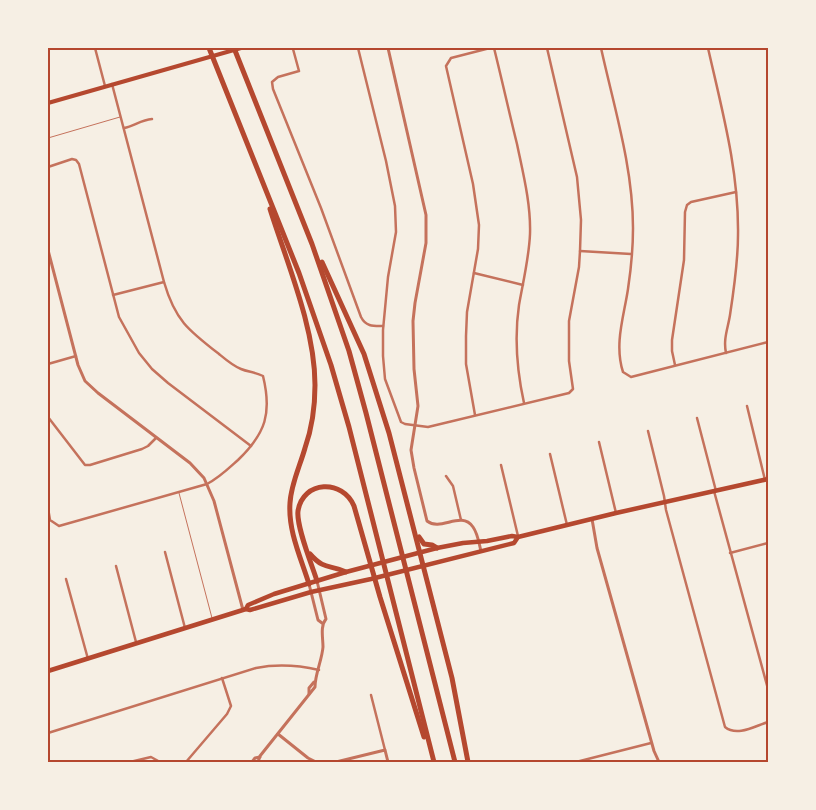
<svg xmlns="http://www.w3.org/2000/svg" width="816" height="810" viewBox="0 0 816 810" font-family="'Public Sans',sans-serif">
	<rect width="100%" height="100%" fill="#f6efe4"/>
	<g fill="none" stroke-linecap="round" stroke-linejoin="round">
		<g stroke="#c5725c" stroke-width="1">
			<polyline points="48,138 120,117"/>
			<polyline points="179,493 212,618"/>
		</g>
		<g stroke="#c5725c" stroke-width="2.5">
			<polyline points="95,48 105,86"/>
			<path d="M297,48L293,49L299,71L278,77L272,82L273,89L321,208L361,317C366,327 374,326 383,326"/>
			<polyline points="358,48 386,161 395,206 396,232 388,277 383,330 383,356 385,379 401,422 405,424 428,427 569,393 573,389 569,361 569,321 579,267 580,251 581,220 577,177 547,48"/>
			<path d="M494,48C502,80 509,112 517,144C523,173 531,204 530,234C529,258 523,282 519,305C514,339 517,371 524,403"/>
			<path d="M601,48C614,107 633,167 633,228C633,248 631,269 628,289C624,316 614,344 623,372L631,377L768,342"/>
			<path d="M708,48C722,110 739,171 738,235C738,262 734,289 730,315C728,328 723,339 726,353"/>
			<path d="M124,128C134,126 141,120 152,119"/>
			<polyline points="48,167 72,159 76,160 79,164 119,317 139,353 152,369 168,383 251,446"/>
			<polyline points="580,251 631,254"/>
			<polyline points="474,273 523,285"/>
			<polyline points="113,295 164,282"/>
			<polyline points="48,364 76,356"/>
			<polyline points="675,365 672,351 672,340 684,260 685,212 687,205 691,202 736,192"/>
			<polyline points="747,406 765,480"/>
			<polyline points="475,415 466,364 466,336 467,312 478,249 479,225 473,184 446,66 451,58 490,48"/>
			<polyline points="48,417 85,465 90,465 142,449 148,446 156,438"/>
			<polyline points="697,418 716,491"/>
			<path d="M648,431L664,496L666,510L725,727C737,737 755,726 768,722"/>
			<polyline points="599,442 616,513"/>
			<polyline points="550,454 567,525"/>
			<polyline points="501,465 518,536"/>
			<polyline points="446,476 453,486 461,520"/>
			<polyline points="714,491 768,689"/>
			<path d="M48,508L50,520L59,526L207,484C219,478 228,469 238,460C266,433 272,413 263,376C255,372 248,372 241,369C233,366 225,359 219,354C188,330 175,320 164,282L112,84"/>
			<polyline points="165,552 185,628"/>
			<polyline points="730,553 768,543"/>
			<polyline points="116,566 136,642"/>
			<polyline points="66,579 88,659"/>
			<polyline points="371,695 385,750"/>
			<path d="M48,733L256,668C277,664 297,665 319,670"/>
			<polyline points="130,762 151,757 160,762"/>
			<polyline points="186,762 227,714 231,706 222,678"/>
			<polyline points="576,762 651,743"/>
		</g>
		<g stroke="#c5725c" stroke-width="3">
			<path d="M388,48L426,215V243L415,303L413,321L414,369L418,406L411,450L414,468L427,521C441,532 461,510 473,527C478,534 479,544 481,551"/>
			<polyline points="48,250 78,365 85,381 98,393 190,463 204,478 214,501 243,610"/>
			<polyline points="592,519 597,548 654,751 659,762"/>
			<polyline points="309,584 318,620 322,623"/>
			<polyline points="309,694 309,688 314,682"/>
			<polyline points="278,734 308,758 316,762"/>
			<polyline points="252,762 255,758 260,757"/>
			<path d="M258,762L260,756L315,687C315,674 322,660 323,647C323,638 320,626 326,619L317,581"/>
			<polyline points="336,762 385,750 388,762"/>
		</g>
		<polyline stroke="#b5482f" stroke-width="4" points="48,103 241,48"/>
		<g stroke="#b5482f" stroke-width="4.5">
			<polyline points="246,609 248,605 274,594 346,572 437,548 463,543 487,541 512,536 518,537 616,513 768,479"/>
			<polyline points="48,671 246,609 250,610 311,592 371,579 514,543 518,537"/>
		</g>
		<g stroke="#b5482f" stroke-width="5">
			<polyline points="209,48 299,273 331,365 349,427 434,762"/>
			<polyline points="234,48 312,244 349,351 366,413 455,762"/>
			<path d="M270,209C287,263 315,328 315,385C315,406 312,428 305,448C300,466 291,484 290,503C288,531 301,558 309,584"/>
			<polyline points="322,262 364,354 389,433 452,678 468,762"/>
			<polyline points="419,537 424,544 432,545 437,548"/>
			<path d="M310,554C325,571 330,564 346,572"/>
			<path d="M317,581C312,565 296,526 298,511C303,480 343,479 354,506L380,597L424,737"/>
		</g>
	</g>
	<rect width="816" height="810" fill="none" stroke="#f6efe4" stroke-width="98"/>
	<rect x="49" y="49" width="718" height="712" fill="none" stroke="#b5482f" stroke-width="2"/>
</svg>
